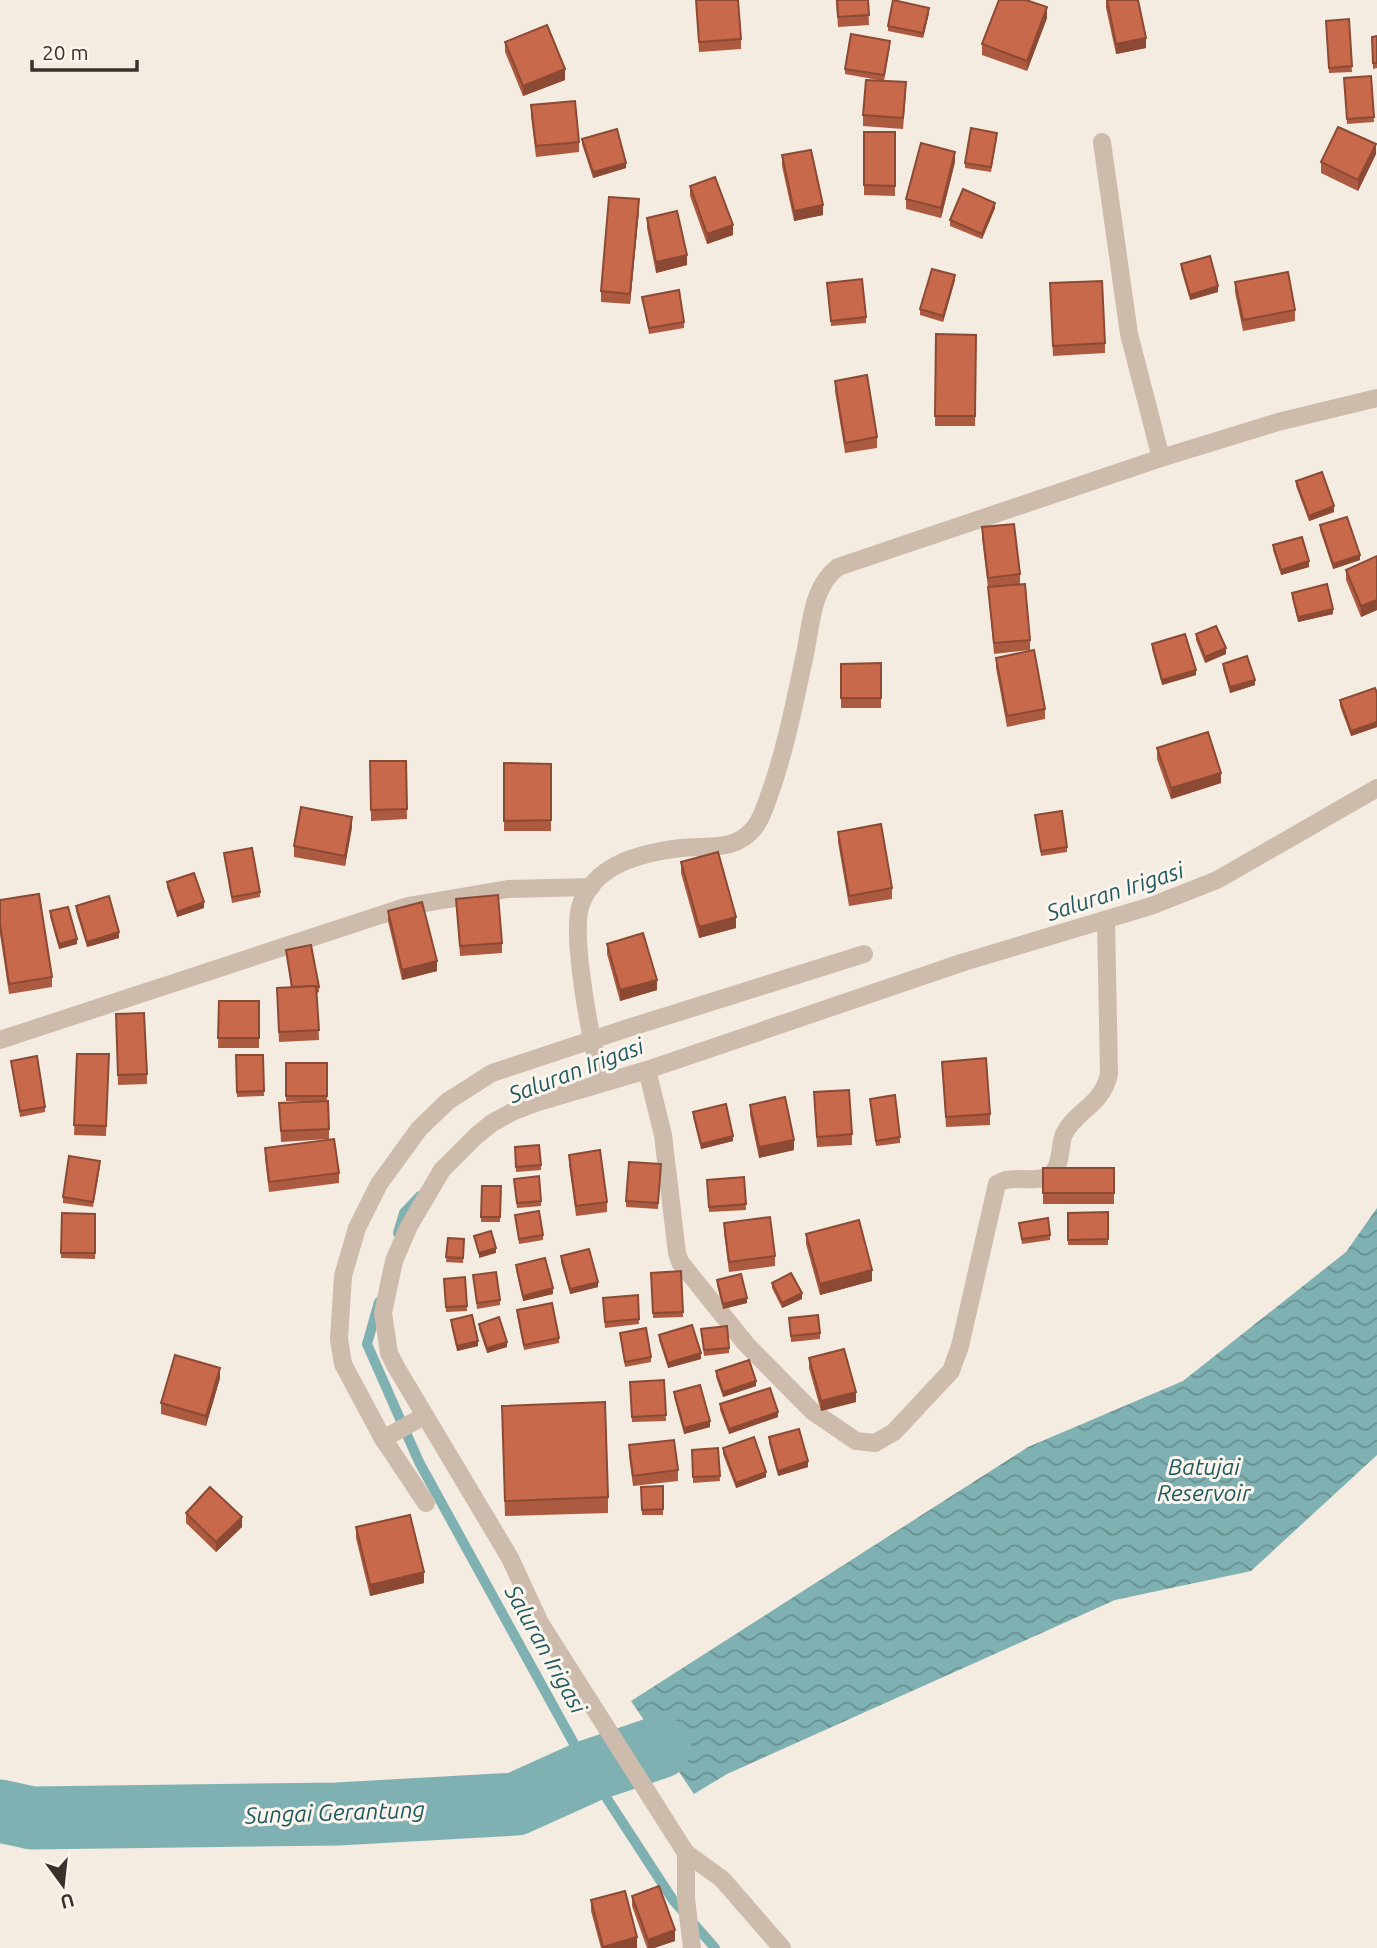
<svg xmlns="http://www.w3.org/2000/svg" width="1377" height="1948" viewBox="0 0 1377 1948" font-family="Ubuntu,sans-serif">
	<defs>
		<pattern id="water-waves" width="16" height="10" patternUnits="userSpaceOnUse" patternTransform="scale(1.75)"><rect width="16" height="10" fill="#7fb0b2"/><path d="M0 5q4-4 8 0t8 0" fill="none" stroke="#699091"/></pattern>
	</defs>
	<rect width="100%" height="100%" fill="#f4ebe1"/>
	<polygon fill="url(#water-waves)" points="1377,1208 1377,1455 1251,1571 1115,1600 727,1774 694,1794 631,1701 1028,1447 1183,1381 1346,1252"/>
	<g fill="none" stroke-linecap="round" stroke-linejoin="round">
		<g stroke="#7fb0b2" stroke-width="10">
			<polyline points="398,1233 404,1213 420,1196"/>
			<polyline points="379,1302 367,1344 419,1462 589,1771 673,1900 715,1948"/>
		</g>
		<polyline stroke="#7fb0b2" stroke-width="63" points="0,1811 32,1818 337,1814 516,1804 589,1771 660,1747"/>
		<g stroke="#cdbbac" stroke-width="18">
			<polyline points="1102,142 1129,334 1161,458"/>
			<polyline points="0,1040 408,906 508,889 591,887"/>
			<path d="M647,1070L663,1135L677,1253L680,1262L746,1344L812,1411L856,1441L875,1443L894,1432L951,1371L960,1346L997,1184C1013,1173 1034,1185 1050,1175C1062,1168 1059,1146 1064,1134C1076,1110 1102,1106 1109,1074L1106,920"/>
			<path d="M603,1082C592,1052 570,933 581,904C596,863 642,853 681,848C708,845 736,852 755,827C762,818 766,804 770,793C786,748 795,700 805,654C811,625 812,586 838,567L1161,458L1278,422L1377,398"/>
			<polyline points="383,1439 424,1416"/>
			<polyline points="426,1503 382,1437 343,1364 339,1339 343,1276 357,1228 379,1184 419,1129 448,1101 492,1073 625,1029 864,954"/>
			<polyline points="686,1853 686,1899 692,1948"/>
			<polyline points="782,1948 722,1879 686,1853 540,1623 510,1558 396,1367 389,1353 383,1313 394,1261 409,1226 442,1170 476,1136 492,1123 514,1111 538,1102 647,1070 964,962 1151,906 1217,880 1377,788"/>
		</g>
	</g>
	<g fill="#ac5a40">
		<polygon points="696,0 741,39 741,49 699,52"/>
		<polygon points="836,0 868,0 869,25 838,27"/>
		<polygon points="1106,0 1138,0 1146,48 1116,54 1106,8"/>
		<polygon points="929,13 923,38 888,31 888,26"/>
		<polygon points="1047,18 1027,71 982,55 982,44"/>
		<polygon points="1349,19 1352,72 1329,73 1326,21"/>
		<polygon points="1377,36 1377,68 1373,69 1372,37"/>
		<polygon points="505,42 565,80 523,96 505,52"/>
		<polygon points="890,46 884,81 845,74 845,69"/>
		<polygon points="1371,76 1374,122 1347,124 1344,78"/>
		<polygon points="906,93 903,129 863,126 863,115"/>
		<polygon points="531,105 579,142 579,152 536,157 531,116"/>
		<polygon points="864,132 895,132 895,196 864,195"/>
		<polygon points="997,138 991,172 965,168 965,163"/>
		<polygon points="582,139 626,168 593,178 582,144"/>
		<polygon points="1376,154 1358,191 1321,173 1321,162"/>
		<polygon points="782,155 823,215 794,221 782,166"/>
		<polygon points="955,162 941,218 906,209 906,199"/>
		<polygon points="690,186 733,235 707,244 690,196"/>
		<polygon points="995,208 982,239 950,226 950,220"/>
		<polygon points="639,210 630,304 601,302 601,291"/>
		<polygon points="647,218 687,265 656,273 647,228"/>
		<polygon points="1181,264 1218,292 1190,300 1181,269"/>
		<polygon points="955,280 943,322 920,315 920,309"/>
		<polygon points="1235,282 1295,310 1295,321 1243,331 1235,292"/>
		<polygon points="827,283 866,317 866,323 831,326"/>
		<polygon points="1050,294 1105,343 1105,353 1053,356"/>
		<polygon points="642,297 684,322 684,328 649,334"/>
		<polygon points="936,334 976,335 975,426 935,426"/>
		<polygon points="835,381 877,437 877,448 845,453 835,391"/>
		<polygon points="1296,481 1334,512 1309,521 1296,486"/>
		<polygon points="1320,525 1360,560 1333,569 1320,530"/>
		<polygon points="982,527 1020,574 1020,584 1030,640 1030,650 994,654 988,588 982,538"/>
		<polygon points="1273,545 1309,567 1281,575 1273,550"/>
		<polygon points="1377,556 1377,610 1361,617 1346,580 1346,570"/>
		<polygon points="1292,593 1333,614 1298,622 1292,598"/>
		<polygon points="1196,634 1226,654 1205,663 1196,640"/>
		<polygon points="1152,644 1196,675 1162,685 1152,649"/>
		<polygon points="996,658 1045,709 1045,719 1007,727 996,668"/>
		<polygon points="881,663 881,708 841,708 841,664"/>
		<polygon points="1223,664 1255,685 1230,693 1223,669"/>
		<polygon points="1377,693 1377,727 1351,736 1340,706 1340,700"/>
		<polygon points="1157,748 1221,783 1171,799 1157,759"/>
		<polygon points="370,761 406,761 407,819 371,821"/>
		<polygon points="504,763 551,764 551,831 504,831"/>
		<polygon points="1035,815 1067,847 1067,852 1041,856"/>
		<polygon points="352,827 345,866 294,857 294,846"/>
		<polygon points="838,832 892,888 892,899 849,906 838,842"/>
		<polygon points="224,853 260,892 260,897 232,903"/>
		<polygon points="681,862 736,928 699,938 681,873"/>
		<polygon points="167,882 204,908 177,917 167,887"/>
		<polygon points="456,899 502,943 502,953 460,956"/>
		<polygon points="0,900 52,977 52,987 9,994 0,934"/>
		<polygon points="76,906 119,938 87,947 76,911"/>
		<polygon points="50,911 77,944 59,949 50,917"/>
		<polygon points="388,911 437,971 402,980 388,921"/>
		<polygon points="607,944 657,990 620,1001 607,954"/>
		<polygon points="286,950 319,987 319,992 317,993 319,1040 279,1042 277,988 291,987"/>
		<polygon points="219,1001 259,1001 259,1048 218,1048"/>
		<polygon points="116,1025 147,1074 147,1084 118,1085"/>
		<polygon points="77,1054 109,1054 106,1136 74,1135"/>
		<polygon points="236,1055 263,1055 264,1096 237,1097"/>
		<polygon points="11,1061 45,1107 45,1112 20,1117"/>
		<polygon points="942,1062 990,1114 990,1125 946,1127"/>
		<rect x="286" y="1063" width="41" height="38"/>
		<polygon points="814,1092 852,1134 852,1145 817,1147"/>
		<polygon points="870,1099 900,1137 900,1143 876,1146"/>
		<polygon points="279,1103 329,1129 329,1139 281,1142"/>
		<polygon points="750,1105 794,1150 759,1158 750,1115"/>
		<polygon points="693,1112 733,1141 701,1149 693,1117"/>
		<polygon points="515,1147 541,1165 541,1170 516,1172"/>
		<polygon points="265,1148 339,1173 339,1183 269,1192 265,1158"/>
		<polygon points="569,1155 607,1202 607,1212 576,1216 569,1165"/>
		<polygon points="661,1164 658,1209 626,1207 626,1201"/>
		<polygon points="100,1166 93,1207 63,1203 63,1197"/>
		<rect x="1043" y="1168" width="71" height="36"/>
		<polygon points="744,1177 746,1210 709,1212 707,1180"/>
		<polygon points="514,1184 541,1201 541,1206 517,1208"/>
		<polygon points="482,1186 501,1186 500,1222 481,1222"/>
		<polygon points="1108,1212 1108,1245 1068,1245 1068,1213"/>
		<polygon points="62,1213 95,1214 95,1259 61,1258"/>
		<polygon points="515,1215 543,1235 543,1240 519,1244"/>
		<polygon points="724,1223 775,1256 775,1266 729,1272 724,1233"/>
		<polygon points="1019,1223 1050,1235 1050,1240 1022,1244"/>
		<polygon points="806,1234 872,1281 820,1295 806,1244"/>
		<polygon points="448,1238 464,1239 463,1263 446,1262"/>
		<polygon points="561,1256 598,1287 570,1294 561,1262"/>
		<polygon points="516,1265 553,1294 523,1301 516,1270"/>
		<polygon points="681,1271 683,1317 653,1318 651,1273"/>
		<polygon points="473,1275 500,1300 500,1305 477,1309"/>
		<polygon points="465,1277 467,1311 446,1312 444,1279"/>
		<polygon points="717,1280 747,1303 723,1309 717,1285"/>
		<polygon points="772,1283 802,1299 782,1308 772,1288"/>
		<polygon points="638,1295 639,1324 605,1328 603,1298"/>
		<polygon points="517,1310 559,1338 559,1343 524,1350 517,1315"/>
		<polygon points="789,1318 820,1333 820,1339 791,1342"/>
		<polygon points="451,1320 478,1346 457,1351 451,1325"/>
		<polygon points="479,1324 507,1347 487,1353 479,1329"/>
		<polygon points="701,1329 729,1348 729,1353 704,1356"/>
		<polygon points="620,1333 651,1357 651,1362 625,1367"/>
		<polygon points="659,1335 701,1359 668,1368 659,1340"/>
		<polygon points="809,1358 856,1402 821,1411 809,1368"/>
		<polygon points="716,1371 756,1386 723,1397 716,1377"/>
		<polygon points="220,1378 206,1426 161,1414 161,1403"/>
		<polygon points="664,1380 666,1421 632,1422 630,1382"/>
		<polygon points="674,1392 710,1427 684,1434 674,1397"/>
		<polygon points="720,1404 778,1417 729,1434 720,1410"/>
		<polygon points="502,1421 608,1497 608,1513 505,1516"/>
		<polygon points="769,1437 808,1467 778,1476 769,1443"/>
		<polygon points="629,1445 678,1470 678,1481 633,1486 629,1456"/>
		<polygon points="718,1448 720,1481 693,1483 692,1450"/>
		<polygon points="723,1448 766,1477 736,1488 723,1454"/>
		<polygon points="663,1486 663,1515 642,1515 641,1487"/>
		<polygon points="186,1513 242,1527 216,1552 186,1523"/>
		<polygon points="356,1527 424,1583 370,1596 356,1538"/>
		<polygon points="632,1896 675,1941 654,1948 647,1948 632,1906"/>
		<polygon points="591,1900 637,1948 601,1948 591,1911"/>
	</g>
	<g fill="#8c4a34">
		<polygon points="1047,7 1047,18 1027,71 1027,61"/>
		<polygon points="929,8 929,13 923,38 923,33"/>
		<polygon points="1146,38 1146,48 1116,54 1116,44"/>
		<polygon points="565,69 565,80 523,96 523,86"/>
		<polygon points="1376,144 1376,154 1358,191 1358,180"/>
		<polygon points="955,152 955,162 941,218 941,208"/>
		<polygon points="626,163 626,168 593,178 593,172"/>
		<polygon points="639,199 639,210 630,304 630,294"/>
		<polygon points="995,203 995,208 982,239 982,234"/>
		<polygon points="823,205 823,215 794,221 794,211"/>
		<polygon points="733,225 733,235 707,244 707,234"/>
		<polygon points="687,255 687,265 656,273 656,262"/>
		<polygon points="955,275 955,280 943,322 943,316"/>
		<polygon points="1218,286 1218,292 1190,300 1190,295"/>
		<polygon points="1334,506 1334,512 1309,521 1309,516"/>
		<polygon points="1360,555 1360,560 1333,569 1333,564"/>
		<polygon points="1309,561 1309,567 1281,575 1281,570"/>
		<polygon points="1377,600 1377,610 1361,617 1361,606"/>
		<polygon points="1333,609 1333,614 1298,622 1298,617"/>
		<polygon points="1226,648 1226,654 1205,663 1205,657"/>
		<polygon points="1196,670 1196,675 1162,685 1162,680"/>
		<polygon points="1255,680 1255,685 1230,693 1230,687"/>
		<polygon points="1377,722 1377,727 1351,736 1351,731"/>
		<polygon points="1221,773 1221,783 1171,799 1171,788"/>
		<polygon points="352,817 352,827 345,866 345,856"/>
		<polygon points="204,902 204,908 177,917 177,912"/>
		<polygon points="736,917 736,928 699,938 699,927"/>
		<polygon points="119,932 119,938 87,947 87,942"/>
		<polygon points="77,939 77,944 59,949 59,944"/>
		<polygon points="437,961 437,971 402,980 402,970"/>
		<polygon points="657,980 657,990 620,1001 620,990"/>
		<polygon points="733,1136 733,1141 701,1149 701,1144"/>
		<polygon points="794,1140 794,1150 759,1158 759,1147"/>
		<polygon points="496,1248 496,1253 479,1258 479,1253"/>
		<polygon points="872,1270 872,1281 820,1295 820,1284"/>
		<polygon points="598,1282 598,1287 570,1294 570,1289"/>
		<polygon points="553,1288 553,1294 523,1301 523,1296"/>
		<polygon points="802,1293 802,1299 782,1308 782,1303"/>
		<polygon points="747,1298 747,1303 723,1309 723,1304"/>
		<polygon points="478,1341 478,1346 457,1351 457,1346"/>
		<polygon points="507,1342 507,1347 487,1353 487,1348"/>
		<polygon points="701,1353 701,1359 668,1368 668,1363"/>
		<polygon points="220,1368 220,1378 206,1426 206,1416"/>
		<polygon points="756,1381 756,1386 723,1397 723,1392"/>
		<polygon points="856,1392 856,1402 821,1411 821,1401"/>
		<polygon points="778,1412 778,1417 729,1434 729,1429"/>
		<polygon points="710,1421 710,1427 684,1434 684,1428"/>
		<polygon points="808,1461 808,1467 778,1476 778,1471"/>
		<polygon points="766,1472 766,1477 736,1488 736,1483"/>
		<polygon points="242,1517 242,1527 216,1552 216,1542"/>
		<polygon points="424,1572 424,1583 370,1596 370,1585"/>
		<polygon points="675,1930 675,1941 654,1948 648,1948 648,1940"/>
		<polygon points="637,1937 637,1948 603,1948 603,1947"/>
	</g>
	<g fill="#c8694b" stroke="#8c4a34" stroke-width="2">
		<polygon points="696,0 738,0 741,39 699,42"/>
		<polygon points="837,0 868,0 869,15 838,17"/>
		<polygon points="893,0 929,8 923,33 888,26"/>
		<polygon points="999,0 1026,0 1047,7 1027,61 982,44"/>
		<polygon points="1107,0 1138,0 1146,38 1116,44"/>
		<polygon points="1349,19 1352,66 1329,68 1326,21"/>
		<polygon points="547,25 565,69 523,86 505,42"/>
		<polygon points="851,34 890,41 884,75 845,69"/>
		<polygon points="1377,36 1377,63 1373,63 1372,37"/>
		<polygon points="1371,76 1374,117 1347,119 1344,78"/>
		<polygon points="866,80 906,82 903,118 863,115"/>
		<polygon points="575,101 579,142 536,146 531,105"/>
		<polygon points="1338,127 1376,144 1358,180 1321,162"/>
		<polygon points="971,128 997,133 991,167 965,163"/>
		<polygon points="617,129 626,163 593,172 582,139"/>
		<polygon points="864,132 895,132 895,186 864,185"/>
		<polygon points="921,143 955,152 941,208 906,199"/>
		<polygon points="811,150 823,205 794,211 782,155"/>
		<polygon points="715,177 733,225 707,234 690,186"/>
		<polygon points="963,189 995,203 982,234 950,220"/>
		<polygon points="609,197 639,199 630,294 601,291"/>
		<polygon points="677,211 687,255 656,262 647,218"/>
		<polygon points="1210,256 1218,286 1190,295 1181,264"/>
		<polygon points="932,269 955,275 943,316 920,309"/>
		<polygon points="1288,272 1295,310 1243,320 1235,282"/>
		<polygon points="862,279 866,317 831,321 827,283"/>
		<polygon points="1102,281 1105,343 1053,346 1050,283"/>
		<polygon points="679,290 684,322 649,328 642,297"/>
		<polygon points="936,334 976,335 975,416 935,416"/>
		<polygon points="867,375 877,437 845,443 835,381"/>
		<polygon points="1322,472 1334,506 1309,516 1296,481"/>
		<polygon points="1347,517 1360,555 1333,564 1320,525"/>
		<polygon points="1014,524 1020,574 988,578 982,527"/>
		<polygon points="1302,537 1309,561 1281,570 1273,545"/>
		<polygon points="1377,556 1377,600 1361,606 1346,570"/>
		<polygon points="1025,584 1030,640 994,643 988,587"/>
		<polygon points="1327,584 1333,609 1298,617 1292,593"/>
		<polygon points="1216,626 1226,648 1205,657 1196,634"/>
		<polygon points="1185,634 1196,670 1162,680 1152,644"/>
		<polygon points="1034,650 1045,709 1007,716 996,658"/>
		<polygon points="1247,656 1255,680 1230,687 1223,664"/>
		<polygon points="881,663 881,698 841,698 841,664"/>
		<polygon points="1375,688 1377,693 1377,722 1351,731 1340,700"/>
		<polygon points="1208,732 1221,773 1171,788 1157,748"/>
		<polygon points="370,761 406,761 407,809 371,810"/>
		<polygon points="504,763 551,764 551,820 504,821"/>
		<polygon points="301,807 352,817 345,856 294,846"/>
		<polygon points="1062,811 1067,847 1041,851 1035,815"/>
		<polygon points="881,824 892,888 849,896 838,832"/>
		<polygon points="252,848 260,892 232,897 224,853"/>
		<polygon points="718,852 736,917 699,927 681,862"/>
		<polygon points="194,873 204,902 177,912 167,882"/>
		<polygon points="39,894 52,977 9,984 0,924 0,900"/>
		<polygon points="498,895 502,943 460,946 456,899"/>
		<polygon points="109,896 119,932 87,942 76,906"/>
		<polygon points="422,902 437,961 402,970 388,911"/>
		<polygon points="68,907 77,939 59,944 50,911"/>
		<polygon points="643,933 657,980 620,990 607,944"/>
		<polygon points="311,945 319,987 316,987 316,986 292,987 286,950"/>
		<polygon points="316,986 319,1030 279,1032 277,988"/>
		<polygon points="219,1001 259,1001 259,1038 218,1038"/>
		<polygon points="144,1013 147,1074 118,1075 116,1014"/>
		<polygon points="77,1054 109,1054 106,1126 74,1125"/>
		<polygon points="236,1055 263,1055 264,1091 237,1092"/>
		<polygon points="37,1056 45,1107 20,1111 11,1061"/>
		<polygon points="986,1058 990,1114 946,1117 942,1062"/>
		<rect x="286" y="1063" width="41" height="33"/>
		<polygon points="849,1090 852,1134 817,1137 814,1092"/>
		<polygon points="895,1095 900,1137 876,1141 870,1099"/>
		<polygon points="785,1097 794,1140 759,1147 750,1105"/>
		<polygon points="328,1101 329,1129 281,1131 279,1103"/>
		<polygon points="726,1104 733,1136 701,1144 693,1112"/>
		<polygon points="334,1139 339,1173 269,1182 265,1148"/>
		<polygon points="539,1145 541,1165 516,1167 515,1147"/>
		<polygon points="600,1150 607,1202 576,1206 569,1155"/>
		<polygon points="69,1156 100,1161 93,1202 63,1197"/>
		<polygon points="629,1162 661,1164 658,1203 626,1201"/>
		<rect x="1043" y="1168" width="71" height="25"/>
		<polygon points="539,1176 541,1201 517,1203 514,1179"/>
		<polygon points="744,1177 746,1204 709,1207 707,1180"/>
		<polygon points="482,1186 501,1186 500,1217 481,1217"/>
		<polygon points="539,1211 543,1235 519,1239 515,1215"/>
		<polygon points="1108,1212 1108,1239 1068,1240 1068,1213"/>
		<polygon points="62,1213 95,1214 95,1253 61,1253"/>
		<polygon points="770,1217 775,1256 729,1262 724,1223"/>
		<polygon points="1048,1218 1050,1235 1022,1239 1019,1223"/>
		<polygon points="859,1220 872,1270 820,1284 806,1234"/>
		<polygon points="491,1231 496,1248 479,1253 474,1236"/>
		<polygon points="448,1238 464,1239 463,1258 446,1257"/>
		<polygon points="589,1249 598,1282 570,1289 561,1256"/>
		<polygon points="545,1258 553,1288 523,1296 516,1265"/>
		<polygon points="681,1271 683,1312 653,1313 651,1273"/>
		<polygon points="496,1272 500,1300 477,1303 473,1275"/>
		<polygon points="791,1273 802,1293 782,1303 772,1283"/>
		<polygon points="741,1274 747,1298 723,1304 717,1280"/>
		<polygon points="465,1277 467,1306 446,1307 444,1279"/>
		<polygon points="638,1295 639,1319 605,1322 603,1298"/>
		<polygon points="552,1303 559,1338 524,1345 517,1310"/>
		<polygon points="472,1315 478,1341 457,1346 451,1320"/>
		<polygon points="818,1315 820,1333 791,1336 789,1318"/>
		<polygon points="499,1317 507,1342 487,1348 479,1324"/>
		<polygon points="692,1325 701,1353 668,1363 659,1335"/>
		<polygon points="727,1326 729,1348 704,1350 701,1329"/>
		<polygon points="646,1328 651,1357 625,1362 620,1333"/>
		<polygon points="844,1349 856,1392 821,1401 809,1358"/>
		<polygon points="175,1355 220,1368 206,1416 161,1403"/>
		<polygon points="749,1360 756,1381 723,1392 716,1371"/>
		<polygon points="664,1380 666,1415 632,1417 630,1382"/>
		<polygon points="700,1385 710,1421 684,1428 674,1392"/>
		<polygon points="770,1388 778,1412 729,1429 720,1404"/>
		<polygon points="605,1402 608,1497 505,1501 502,1406"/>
		<polygon points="799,1429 808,1461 778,1471 769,1437"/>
		<polygon points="754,1437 766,1472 736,1483 723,1448"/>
		<polygon points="674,1440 678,1470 633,1476 629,1445"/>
		<polygon points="718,1448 720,1476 693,1477 692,1450"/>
		<polygon points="663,1486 663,1509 642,1510 641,1487"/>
		<polygon points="210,1487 242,1517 216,1542 186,1513"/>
		<polygon points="410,1515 424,1572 370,1585 356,1527"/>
		<polygon points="659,1886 675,1930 648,1940 632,1896"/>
		<polygon points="625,1891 637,1937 603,1947 591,1900"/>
	</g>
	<g text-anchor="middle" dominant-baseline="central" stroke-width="6" stroke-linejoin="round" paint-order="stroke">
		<g font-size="23" font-style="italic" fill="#1f5a5e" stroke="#fbf5ee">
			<text transform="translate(1115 891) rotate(-18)">Saluran Irigasi</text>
			<text transform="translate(576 1070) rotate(-21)">Saluran Irigasi</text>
			<text x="1204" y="1466">Batujai<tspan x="1204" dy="26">Reservoir</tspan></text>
			<text transform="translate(546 1649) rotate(61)">Saluran Irigasi</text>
			<text transform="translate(335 1812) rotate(-2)">Sungai Gerantung</text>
		</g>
	</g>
	<g transform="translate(63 1885) rotate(165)" stroke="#fbf5ee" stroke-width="5" paint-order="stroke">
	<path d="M0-5L12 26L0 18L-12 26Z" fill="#3b302b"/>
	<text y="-10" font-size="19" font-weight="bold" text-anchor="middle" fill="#3b302b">U</text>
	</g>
	<path d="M32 60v10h105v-10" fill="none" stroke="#3b302b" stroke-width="3.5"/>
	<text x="42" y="60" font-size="21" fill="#3b302b" stroke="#fbf5ee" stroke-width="5" paint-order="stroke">20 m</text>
</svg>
